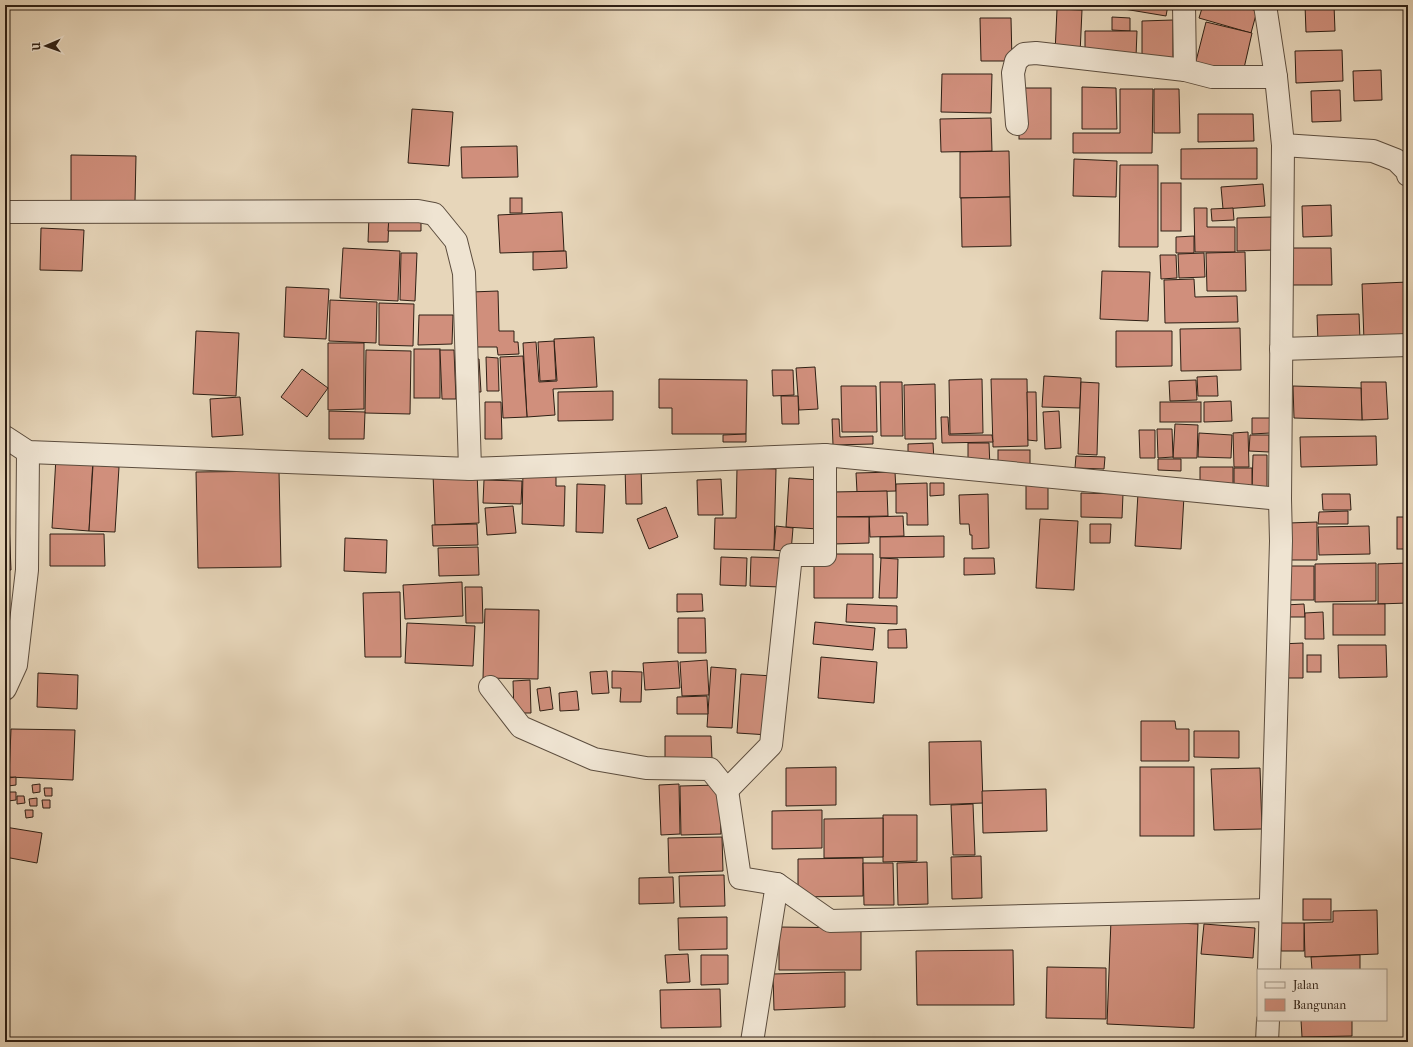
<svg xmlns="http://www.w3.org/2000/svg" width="1413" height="1047" viewBox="0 0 1413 1047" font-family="'IM FELL French Canon',serif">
	<rect width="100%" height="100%" fill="#e7d6ba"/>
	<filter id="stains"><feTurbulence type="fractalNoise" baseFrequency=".005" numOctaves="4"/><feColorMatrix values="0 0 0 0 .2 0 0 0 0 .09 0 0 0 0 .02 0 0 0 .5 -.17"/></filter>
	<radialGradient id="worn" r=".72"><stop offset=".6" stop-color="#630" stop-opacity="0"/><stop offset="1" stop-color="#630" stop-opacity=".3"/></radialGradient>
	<g fill="#d08f7c" stroke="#2e1f14">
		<polygon points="1100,5 1168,5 1166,16"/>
		<polygon points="1203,5 1238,5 1257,11 1251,33 1199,18"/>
		<polygon points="1305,5 1334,5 1335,31 1306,32"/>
		<polygon points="1057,9 1082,10 1080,54 1055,53"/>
		<polygon points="1112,17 1130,18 1130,31 1112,30"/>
		<polygon points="980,18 1011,18 1012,61 981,61"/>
		<polygon points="1173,20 1173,61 1142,61 1142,21"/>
		<polygon points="1206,22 1252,33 1242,77 1195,65"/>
		<polygon points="1085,31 1137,31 1136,57 1085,56"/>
		<polygon points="1342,50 1343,81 1296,83 1295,51"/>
		<polygon points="1381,70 1382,100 1354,101 1353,71"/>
		<polygon points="942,74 992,74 991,113 941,112"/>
		<polygon points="1082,87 1116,88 1117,129 1082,129"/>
		<rect x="1019" y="88" width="32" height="51"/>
		<polygon points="1120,89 1153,89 1152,153 1073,153 1073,133 1120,133"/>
		<polygon points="1154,89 1179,89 1180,133 1154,133"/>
		<polygon points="1340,90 1341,121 1312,122 1311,91"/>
		<polygon points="412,109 453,112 449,166 408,163"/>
		<polygon points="1198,114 1253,114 1254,141 1198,142"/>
		<polygon points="991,118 992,151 941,152 940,119"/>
		<polygon points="517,146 518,177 462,178 461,147"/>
		<polygon points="1257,148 1257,179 1181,179 1181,149"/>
		<polygon points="1009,151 1010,197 960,198 960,152"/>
		<polygon points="71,155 136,156 135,201 71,201"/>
		<polygon points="1074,159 1117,161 1116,197 1073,196"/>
		<polygon points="1120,165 1158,165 1158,247 1119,247"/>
		<rect x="1161" y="183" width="20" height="48"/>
		<polygon points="1263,184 1265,206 1223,209 1221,187"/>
		<polygon points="1010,197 1011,246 962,247 961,198"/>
		<rect x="510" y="198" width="12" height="15"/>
		<polygon points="1331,205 1332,236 1303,237 1302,206"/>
		<polygon points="1194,208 1207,208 1207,227 1235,227 1235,252 1195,252"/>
		<polygon points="1233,208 1234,220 1212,221 1211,209"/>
		<polygon points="562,212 564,251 500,253 498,215"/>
		<polygon points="369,216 389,216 388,242 368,242"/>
		<polygon points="389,217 421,217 421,231 388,231"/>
		<polygon points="1272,217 1273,250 1237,251 1237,218"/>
		<polygon points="41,228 84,230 82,271 40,270"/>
		<polygon points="1194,236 1194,253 1176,253 1176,237"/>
		<polygon points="343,248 400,251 398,301 340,298"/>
		<polygon points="1288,248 1331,248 1332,285 1288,285"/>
		<polygon points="566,251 567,268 533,270 533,252"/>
		<polygon points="1245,252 1246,291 1207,291 1206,253"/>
		<polygon points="401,253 417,253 415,301 400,300"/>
		<polygon points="1204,253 1205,277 1179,278 1178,254"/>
		<polygon points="1160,255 1176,255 1177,278 1161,279"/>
		<polygon points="1102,271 1150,272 1148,321 1100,319"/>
		<polygon points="1194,279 1195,297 1237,296 1238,322 1165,323 1164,280"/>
		<polygon points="1408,282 1408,340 1364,341 1362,284"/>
		<polygon points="286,287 329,289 326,339 284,337"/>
		<polygon points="498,291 499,331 514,331 514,342 518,342 519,354 498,355 497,347 473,347 471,292"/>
		<polygon points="330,300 377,302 376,343 329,341"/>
		<polygon points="379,303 414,304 413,346 379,345"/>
		<polygon points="1359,314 1360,340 1318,342 1317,315"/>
		<polygon points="419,315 453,315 452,344 418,345"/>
		<polygon points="1240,328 1241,370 1181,371 1180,329"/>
		<polygon points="196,331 239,333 236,396 193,394"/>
		<polygon points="1116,331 1172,331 1172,366 1116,367"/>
		<polygon points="594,337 597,387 553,389 555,415 527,417 523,343 536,342 539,382 557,381 554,339"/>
		<polygon points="554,341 556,380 540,381 538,342"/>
		<polygon points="328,343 364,343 364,409 328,410"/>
		<rect x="414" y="349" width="26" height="49"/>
		<polygon points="366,350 411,351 410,414 365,413"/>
		<polygon points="440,350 454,350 456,399 442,399"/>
		<polygon points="523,356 527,417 503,418 500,357"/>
		<polygon points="486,357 498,358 499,391 487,391"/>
		<polygon points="471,359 479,359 481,392 473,392"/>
		<polygon points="815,367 818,409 799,410 796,368"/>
		<polygon points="302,369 328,388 307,417 281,397"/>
		<polygon points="772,370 793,370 794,395 773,396"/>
		<polygon points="1044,376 1081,378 1080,408 1042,407"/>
		<polygon points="1217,376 1218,396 1198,396 1197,377"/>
		<polygon points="659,379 747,380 746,434 672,434 672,408 659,408"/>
		<polygon points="982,379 983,433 950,434 949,380"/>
		<polygon points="991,379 1027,379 1028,446 993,447"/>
		<polygon points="1196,380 1197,400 1170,401 1169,381"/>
		<polygon points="880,382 902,382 903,436 881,436"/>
		<polygon points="1081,382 1099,383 1097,455 1078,454"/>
		<polygon points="1361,382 1386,382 1388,419 1362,420"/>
		<polygon points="935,384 936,439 905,439 904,385"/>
		<polygon points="841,386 876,386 877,432 842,432"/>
		<polygon points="1293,386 1361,388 1362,420 1294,418"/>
		<polygon points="613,391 613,420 558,421 558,392"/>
		<polygon points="1027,392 1036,392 1037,441 1028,440"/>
		<polygon points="781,396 798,396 799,424 782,424"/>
		<polygon points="240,397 243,435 212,437 210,399"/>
		<polygon points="1231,401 1232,421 1204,422 1204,402"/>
		<polygon points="485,402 501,402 502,439 485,439"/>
		<rect x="1160" y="402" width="41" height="20"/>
		<polygon points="329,411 365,412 364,439 329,439"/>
		<polygon points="1059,411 1061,448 1045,449 1043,412"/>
		<polygon points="941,417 948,417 949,435 992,435 993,442 942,443"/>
		<polygon points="1252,418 1270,418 1270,433 1252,434"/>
		<polygon points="832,419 839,419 840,437 873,436 873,444 833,445"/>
		<polygon points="1175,424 1198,425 1197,458 1173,458"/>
		<polygon points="1157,429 1172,429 1173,457 1158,458"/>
		<polygon points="1139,430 1155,430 1155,458 1140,458"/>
		<polygon points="1248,432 1249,467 1234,467 1233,433"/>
		<polygon points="1199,433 1232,435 1231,458 1198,457"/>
		<polygon points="746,434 746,442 723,442 723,435"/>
		<polygon points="1250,435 1269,435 1269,452 1249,451"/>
		<polygon points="1376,436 1377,465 1301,467 1300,437"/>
		<polygon points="933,443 934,461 908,461 908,444"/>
		<polygon points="968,443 989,443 990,468 968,468"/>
		<rect x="998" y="450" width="32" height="20"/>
		<polygon points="1253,455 1267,455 1267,487 1252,487"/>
		<polygon points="1076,456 1105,457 1104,469 1075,468"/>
		<polygon points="56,457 93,459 89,531 52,528"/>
		<polygon points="1158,459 1181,459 1181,471 1158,470"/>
		<polygon points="93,465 119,467 115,532 89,531"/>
		<polygon points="641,466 642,504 626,504 625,467"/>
		<polygon points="1200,467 1233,467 1233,487 1200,488"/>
		<polygon points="737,468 776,469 774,550 714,549 715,518 736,518"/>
		<rect x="1234" y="468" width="18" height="19"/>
		<polygon points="523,470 556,470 556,486 565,486 564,526 522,524"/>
		<polygon points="279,471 281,567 198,568 196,472"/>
		<polygon points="477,472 479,523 435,525 433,474"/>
		<polygon points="895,472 896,491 857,492 856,473"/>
		<polygon points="789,478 820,480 818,529 786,527"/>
		<polygon points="721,479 723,515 698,515 697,480"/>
		<polygon points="484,480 522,481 521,504 483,503"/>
		<polygon points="927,483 928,525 907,525 907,513 896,513 896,484"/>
		<polygon points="930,483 944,483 944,495 930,496"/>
		<polygon points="577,484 605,485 603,533 576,532"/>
		<rect x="1026" y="485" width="22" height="24"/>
		<polygon points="887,491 888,516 832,517 832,492"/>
		<polygon points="1081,493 1123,494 1122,518 1081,517"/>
		<polygon points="1138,493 1184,496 1181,549 1135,546"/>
		<polygon points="988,494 989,548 972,549 972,535 970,535 969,524 960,524 959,495"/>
		<polygon points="1322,494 1350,494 1351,510 1323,510"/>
		<polygon points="513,506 516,533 487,535 485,508"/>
		<polygon points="666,507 678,537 649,549 637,519"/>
		<polygon points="1348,511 1348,524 1318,524 1319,512"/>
		<polygon points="903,516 904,536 870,537 869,517"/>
		<polygon points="832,517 869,517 869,543 833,544"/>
		<rect x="1397" y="517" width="11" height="32"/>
		<polygon points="1040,519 1078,521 1074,590 1036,588"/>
		<polygon points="5,521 9,521 11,570 5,570"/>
		<polygon points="1317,522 1317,560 1289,560 1289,523"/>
		<polygon points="477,524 478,545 433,546 432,525"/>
		<polygon points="1090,524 1111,524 1110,543 1090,543"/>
		<polygon points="776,526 793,528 791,552 774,550"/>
		<polygon points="1369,526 1370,554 1319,555 1318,527"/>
		<polygon points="50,534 104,534 105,566 50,566"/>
		<polygon points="944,536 944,557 880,558 880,537"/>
		<polygon points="345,538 387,540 386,573 344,571"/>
		<polygon points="478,547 479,575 439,576 438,548"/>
		<polygon points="829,554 873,554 873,598 814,598 814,565"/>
		<polygon points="721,557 747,558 746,586 720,585"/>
		<polygon points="751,557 782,558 782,587 750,586"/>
		<polygon points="881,558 898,559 897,598 879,598"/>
		<polygon points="964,558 994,558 995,574 964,575"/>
		<polygon points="1376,563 1376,601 1315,602 1315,564"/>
		<polygon points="1408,563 1408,603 1378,604 1378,564"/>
		<rect x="1285" y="566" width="29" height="34"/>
		<polygon points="462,582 463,616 405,619 403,585"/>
		<polygon points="465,587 482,587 483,623 466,623"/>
		<polygon points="400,592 401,657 365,657 363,593"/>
		<polygon points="677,594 702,594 703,611 677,612"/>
		<polygon points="847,604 897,606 897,624 846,622"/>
		<polygon points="1304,604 1305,617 1285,617 1285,605"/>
		<rect x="1333" y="604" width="52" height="31"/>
		<polygon points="485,609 539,610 538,679 483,678"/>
		<polygon points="1323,612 1324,639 1305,639 1305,613"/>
		<polygon points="678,618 705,618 706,653 678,653"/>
		<polygon points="815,622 875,628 873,650 813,644"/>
		<polygon points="407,623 475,626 473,666 405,663"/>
		<polygon points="906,629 907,648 888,648 888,630"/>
		<polygon points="1303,643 1303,678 1280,678 1279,644"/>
		<polygon points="1338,645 1386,645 1387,677 1339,678"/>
		<rect x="1307" y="655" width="14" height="17"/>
		<polygon points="821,657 877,662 874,703 818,698"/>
		<polygon points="707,660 709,695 682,696 680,662"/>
		<polygon points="678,661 680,688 645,690 643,663"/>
		<polygon points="711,667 736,669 732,728 707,727"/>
		<polygon points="607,671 609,693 592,694 590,672"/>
		<polygon points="612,671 642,672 641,702 620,702 621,688 612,688"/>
		<polygon points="38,673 78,675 77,709 37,707"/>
		<polygon points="741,674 773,676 769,735 737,733"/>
		<polygon points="530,680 531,713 514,713 513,681"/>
		<polygon points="550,687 553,709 540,711 537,689"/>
		<polygon points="577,691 579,710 560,711 559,693"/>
		<polygon points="707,696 708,714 677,714 677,697"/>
		<polygon points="1141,721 1175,721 1176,729 1189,729 1189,761 1141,761"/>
		<polygon points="11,729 75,730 73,780 9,777"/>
		<polygon points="1194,731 1239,731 1239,758 1194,757"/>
		<polygon points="665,736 711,736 712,759 665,760"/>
		<polygon points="981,741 983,803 930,805 929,742"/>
		<polygon points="836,767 836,805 786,806 786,768"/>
		<rect x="1140" y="767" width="54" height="69"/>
		<polygon points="1260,768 1262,829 1214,830 1211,769"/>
		<polygon points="16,777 16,785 8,786 8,778"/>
		<polygon points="40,784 40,792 33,793 32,785"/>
		<polygon points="679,784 680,834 661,835 659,785"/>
		<polygon points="719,785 721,834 681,835 680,786"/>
		<polygon points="44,788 52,788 52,796 45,796"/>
		<polygon points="1046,789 1047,831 983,833 982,791"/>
		<polygon points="8,792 16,792 16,800 8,801"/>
		<polygon points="17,796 24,796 25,803 17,804"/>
		<polygon points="37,798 37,806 30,806 29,799"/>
		<polygon points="42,800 50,800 50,808 43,808"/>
		<polygon points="973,804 975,855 953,855 951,805"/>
		<polygon points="25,810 33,810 33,817 26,818"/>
		<polygon points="822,810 822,848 772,849 772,811"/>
		<polygon points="883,815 917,815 917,861 883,862"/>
		<polygon points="883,818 883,857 824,858 824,819"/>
		<polygon points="5,827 42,833 37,863 5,857"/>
		<polygon points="722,837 723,871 669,873 668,838"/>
		<polygon points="981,856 982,898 952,899 951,857"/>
		<polygon points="863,858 863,896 798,897 798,859"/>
		<polygon points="927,862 928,904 898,905 897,863"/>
		<polygon points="863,863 893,863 894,905 864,905"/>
		<polygon points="724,875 725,906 680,907 679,876"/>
		<polygon points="673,877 674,903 639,904 639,878"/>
		<rect x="1303" y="899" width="28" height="21"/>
		<polygon points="1377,910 1378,954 1305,957 1304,923 1333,922 1333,911"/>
		<polygon points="727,917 727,949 679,950 678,918"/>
		<polygon points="1111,920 1198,924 1194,1028 1107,1024"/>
		<polygon points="1280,923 1304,923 1304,951 1281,951"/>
		<polygon points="1204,924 1255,928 1253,958 1201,954"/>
		<polygon points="779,927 861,928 861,970 779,970"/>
		<polygon points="1013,950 1014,1005 917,1005 916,951"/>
		<polygon points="688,954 690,982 667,983 665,955"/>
		<polygon points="701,955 728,955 728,984 701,985"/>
		<polygon points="1360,955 1360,970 1312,970 1311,957"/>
		<polygon points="1047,967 1106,968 1106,1019 1046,1018"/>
		<polygon points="845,972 845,1007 774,1010 773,974"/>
		<polygon points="720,989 721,1027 661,1028 660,990"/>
		<polygon points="1301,1020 1352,1020 1352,1036 1302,1037"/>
		<polygon points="711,1038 712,1042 672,1042 672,1040"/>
	</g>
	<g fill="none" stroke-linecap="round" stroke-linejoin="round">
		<defs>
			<g id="minor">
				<polyline points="1184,5 1185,70 1212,77 1276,77"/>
				<polyline points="1265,5 1276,77 1283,145 1280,499 1281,541 1269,970"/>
				<polyline points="1017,124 1013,73 1016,61 1024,54 1036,53 1185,70"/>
				<polyline points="1283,145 1373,151 1396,160 1407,171 1408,175"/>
				<polyline points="5,212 418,211 434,214 456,241 464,273 470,469"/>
				<polyline points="1281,349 1408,345"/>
				<polyline points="5,437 28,452 470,469 825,455 1280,499"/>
				<polyline points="490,687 521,727 594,759 646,768 710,769 727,790 740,878 777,884 752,1042"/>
				<polyline points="5,689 16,665 27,570 28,452"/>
				<polyline points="727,790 771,745 791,555 825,555 825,455"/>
				<polyline points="777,884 830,921 1270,910"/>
				<polyline points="1267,1042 1268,1020"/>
			</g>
		</defs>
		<use href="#minor" stroke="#5c4d3e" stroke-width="24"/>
		<use href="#minor" stroke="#efe4d2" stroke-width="22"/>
	</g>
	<rect width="1413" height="1047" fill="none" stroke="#e7d6ba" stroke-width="20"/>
	<rect x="6" y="6" width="1401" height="1035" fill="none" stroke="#2e1f14" stroke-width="2"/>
	<rect x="10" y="10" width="1393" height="1027" fill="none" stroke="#2e1f14"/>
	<rect x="1257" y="969" width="130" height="52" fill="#efe4d2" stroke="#a29586"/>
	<rect x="1265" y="982" width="20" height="6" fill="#efe4d2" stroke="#a29586"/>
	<text x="1293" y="989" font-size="12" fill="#2e1f14">Jalan</text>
	<rect x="1265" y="999" width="20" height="12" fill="#d08f7c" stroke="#a29586"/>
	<text x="1293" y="1009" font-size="12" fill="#2e1f14">Bangunan</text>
	<g transform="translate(46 46) rotate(268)" stroke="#efe4d2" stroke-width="3" paint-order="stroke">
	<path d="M0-3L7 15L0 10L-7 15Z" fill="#2e1f14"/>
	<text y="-6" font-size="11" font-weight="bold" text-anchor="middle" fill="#2e1f14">U</text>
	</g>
	<rect width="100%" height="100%" filter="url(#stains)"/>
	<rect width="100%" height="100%" fill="url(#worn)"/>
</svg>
